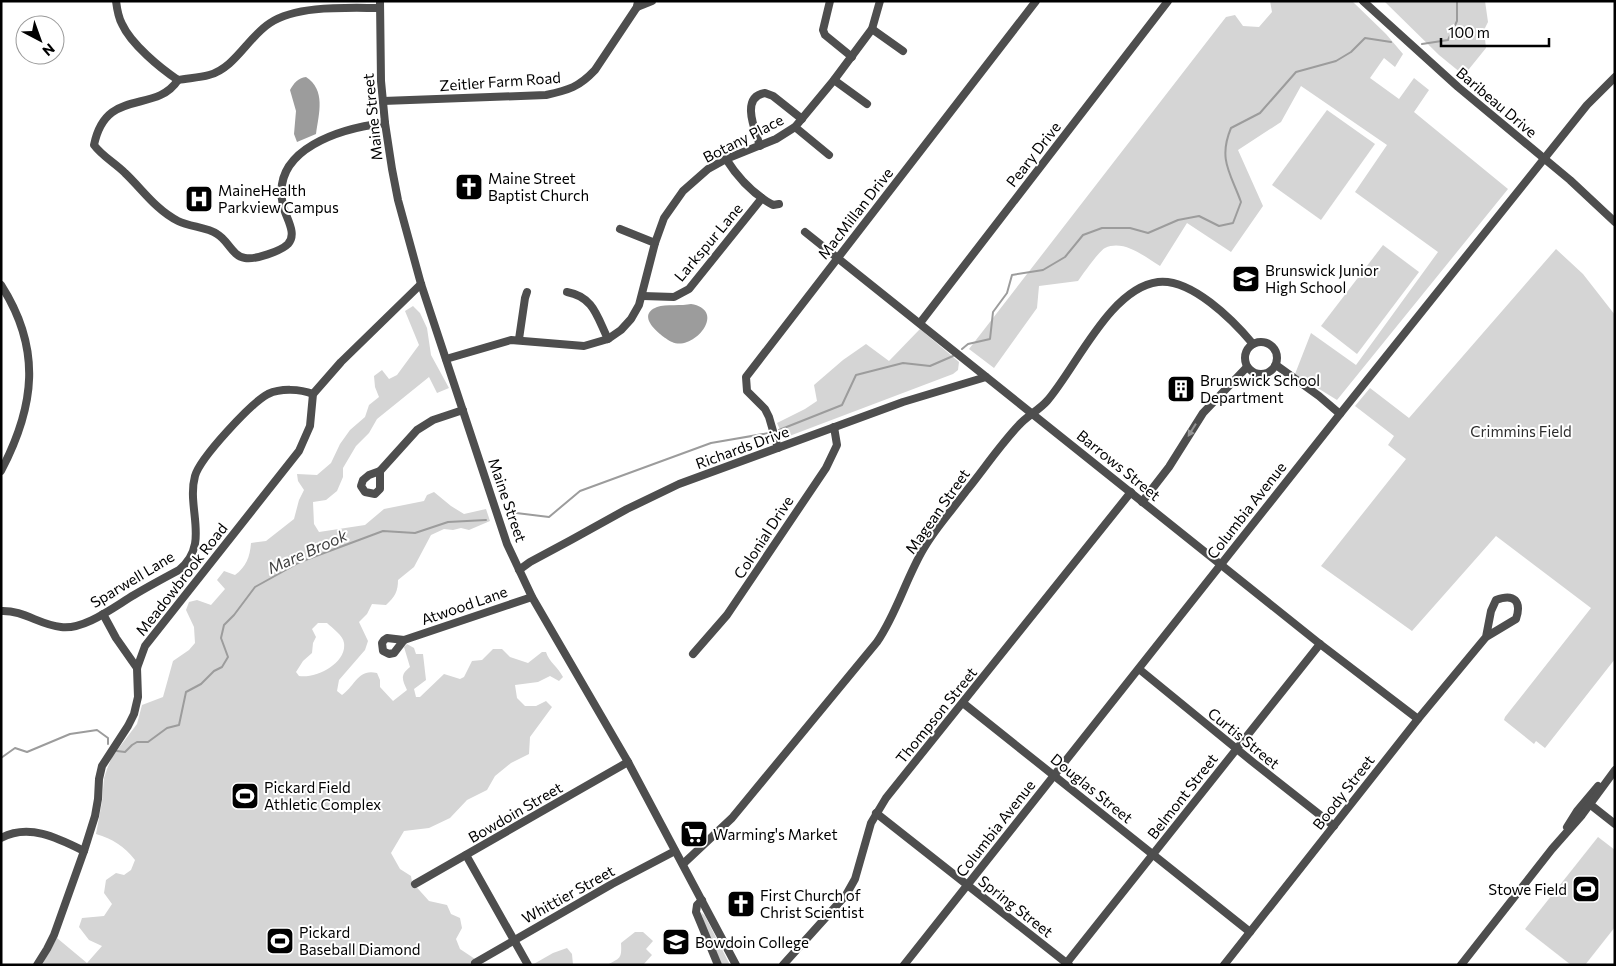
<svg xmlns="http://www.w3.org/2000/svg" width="1616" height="966" viewBox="0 0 1616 966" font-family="Commissioner,sans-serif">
	<rect width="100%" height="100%" fill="#fff"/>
	<g fill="#d5d5d5" fill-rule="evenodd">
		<path d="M1270,1H1352L1386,34L1403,54L1395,67L1384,58L1370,78L1399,99L1414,78L1429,90L1414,112L1508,189L1337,400L1295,374L1311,333L1356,365L1438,252L1355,192L1387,145L1301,86L1281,122L1238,150L1263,206L1231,252L1187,223L1160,266C1145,257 1124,239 1105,248C1099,251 1083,274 1078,281L1039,286L1037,308L994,368L969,349L1226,17L1235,15L1243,26L1259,27L1272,12Z"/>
		<polygon points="1384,1 1485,1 1488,22 1484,30 1486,48 1465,74 1461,73 1439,55"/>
		<polygon points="1327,110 1375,144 1321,220 1272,185"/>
		<polygon points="1383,245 1419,272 1357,354 1321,326"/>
		<polygon points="1556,249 1583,274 1615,315 1615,659 1545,748 1536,741 1534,744 1504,720 1505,717 1591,608 1496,536 1412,631 1321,566 1406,459 1388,445 1394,436 1355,406 1370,388 1409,418"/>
		<path d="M413,306L420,313L427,328L431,355L449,388L437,393L429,377L377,419L369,433L356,446L343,468V477L337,491L326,500L313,502L314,524L319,532L365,525L384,509L424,501L427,495L434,492L451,506L464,514L486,509L490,521L469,530L461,528L453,530L444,529L431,535L414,567L398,580C398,591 395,597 386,605L372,604L367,614L359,622L368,641L365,650L339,680L337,691L342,695C355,686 358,668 377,673L380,680V687L393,701L407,690C402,679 400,675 410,667L404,647L407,644L414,648L416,654H423L426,680L414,689L416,697H420L444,674L460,679L464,677L472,661L482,660L493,649H502L510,657L528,663L542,652H546C549,662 558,667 563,677L559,681L550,676L538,682L515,685L517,698L525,706H536L546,701L552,707L530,737L529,754L511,763L495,776L487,790L467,800L450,818L429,828L404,831L391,853L400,869L411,876L412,882L429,901L447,905L451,914L460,918L462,928L456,939L460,949L484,965H42L57,938L87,963L102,946L89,940L79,927L82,918L104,916L112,904L104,893L106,880L116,873L124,875L131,870L135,860C124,846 113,839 96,834L102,802L104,778L107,769L112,757L137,724L142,705L163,697L173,661L189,650L195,643L194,627L186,610L189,602L197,600L211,605L225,589L217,580L224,571L235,575C246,567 250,557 251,543L266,541L294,519L299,500L304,490L298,481L297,474L317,475L331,463L340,444L350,430L365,417L369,405L379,397L375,387L374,376L382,370L389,379L397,375L419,345L405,311ZM318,623H327C332,628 343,635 344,643C347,663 316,679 299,676L296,672L303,661L312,653L313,643L316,637L312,629Z"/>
		<polygon points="920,329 959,362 958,370 953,374 784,438 777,423 805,409 817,401 814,385 843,360 866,344 889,361"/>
		<polygon points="1598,837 1615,850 1615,927 1585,965 1571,965 1525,929"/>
		<polygon points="701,912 705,916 730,965 722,965 706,928"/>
		<path d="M635,932H643L653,941L646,949L652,955L643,965H607C620,958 622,959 621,943Z"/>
		<polygon points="567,948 572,954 573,965 532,965 553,953"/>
	</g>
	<g fill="#9c9c9c">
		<path d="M306,77C326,90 319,113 316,134L297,142L294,134L296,111L290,90C294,83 298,78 306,77Z"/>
		<path d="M691,304C728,310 694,352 672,342C662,337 634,316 657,307C666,304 682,306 691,304Z"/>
	</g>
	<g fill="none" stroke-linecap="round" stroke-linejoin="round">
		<g stroke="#9c9c9c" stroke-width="2">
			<polyline points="1422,44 1448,40 1457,21 1457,1"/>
			<path d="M962,349L968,344L990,339L993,312L1007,293L1012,275L1043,270L1065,257L1083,235L1102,228H1130L1148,233L1178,220L1199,216L1219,226L1233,223L1241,202C1230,172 1218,159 1231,128L1260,113L1296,72L1336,61L1351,52L1365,38L1391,42"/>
			<polyline points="779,430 842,405 856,375 903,363 930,366 953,356"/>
			<polyline points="508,512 549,517 580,491 711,443 769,433"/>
			<polyline points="117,751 125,752 132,745 137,742 148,742 167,728 179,725 186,692 201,684 214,671 222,667 228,657 221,638 224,625 234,615 255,587 300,562 383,531 415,533 448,522 486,520"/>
			<polyline points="1,758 15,748 27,752 70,734 97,730 108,738 108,744"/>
		</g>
		<g stroke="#4e4e4e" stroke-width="8">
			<path d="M116,1C117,9 118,17 122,24C131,44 160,68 178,80C188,78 199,78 209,75C235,68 248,37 270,23C297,5 347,8 380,8"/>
			<polyline points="380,1 381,81 385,123 392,169 398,200 421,284 507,544 532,597 628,762 736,965"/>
			<polyline points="830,1 823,30 825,35 852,57"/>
			<polyline points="1363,1 1458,87 1570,180 1615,222"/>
			<polyline points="637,7 652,1"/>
			<polyline points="872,29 903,51"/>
			<path d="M178,80C155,115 106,86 94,145C102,156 115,163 125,173C142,189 156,210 178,221C190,227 207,227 217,234C228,240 232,256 245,258C255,260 281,251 288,244C298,233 285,217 283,205C270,148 343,128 385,123"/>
			<polyline points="834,80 867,104"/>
			<path d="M383,101L546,95C569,90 579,87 595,70L637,7L638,1"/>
			<polyline points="795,127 829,155"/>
			<path d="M760,146C755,130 740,97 765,93L773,96L802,119"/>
			<path d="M726,159C738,178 753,194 773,205L779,204"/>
			<polyline points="620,229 655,243"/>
			<polyline points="805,232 1320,644 1418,719"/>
			<path d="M1,285C42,349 35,406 1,471"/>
			<path d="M567,292C594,297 597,317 608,339"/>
			<polyline points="643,296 674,297 689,289 762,198"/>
			<polyline points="920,323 1168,1"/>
			<polyline points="519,339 525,298 527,292"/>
			<circle cx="1261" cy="358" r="16"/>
			<polyline points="446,359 511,340 584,346 608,339 621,330 631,319 639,305 655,243 664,218 683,191 708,169 726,159 776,139 795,127 834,80 872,29 880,1"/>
			<polyline points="1276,365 1319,396 1340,414"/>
			<polyline points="778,448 769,417 765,409 747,391 746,377 1036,1"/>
			<polyline points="380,471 417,430 433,420 463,410"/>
			<polygon points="380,471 380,489 375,494 365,492 361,486 363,480 369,475"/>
			<polyline points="1142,502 1169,467 1203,413 1247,367"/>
			<polyline points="519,570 530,562 571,540 627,509 679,484 903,402 986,377"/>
			<path d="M1,611C23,610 40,625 61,627C85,630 115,606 134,595C149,586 164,578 179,570C211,544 186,509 195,476C200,458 251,403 268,394C281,388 300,389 313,394"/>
			<polyline points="103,614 116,638 137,668"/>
			<polygon points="387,638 404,640 394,653 389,654 383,651 382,643 384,640"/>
			<polyline points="404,640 532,597"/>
			<polyline points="693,654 727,615 826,468 837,445 834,427"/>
			<polyline points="1139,669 1254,763 1334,826"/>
			<polyline points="963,703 1250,932"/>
			<polyline points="1587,802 1615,824"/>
			<polyline points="876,813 1069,965"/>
			<polyline points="1567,827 1577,811 1598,786"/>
			<path d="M1,838C29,823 58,838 84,851"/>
			<polyline points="466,855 528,965"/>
			<path d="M683,864L732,818L877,642C897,613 906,578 924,548C936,527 953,509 967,490C984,469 1000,445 1019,425C1027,416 1039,410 1047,401C1076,368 1110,288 1158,282C1191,278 1233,320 1253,344"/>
			<polyline points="415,884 628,762"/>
			<polyline points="702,900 697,905 696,912 718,965"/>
			<polyline points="475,963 612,884 675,851"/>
			<polyline points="37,965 47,949 54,935 84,851 95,816 98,799 99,779 102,766 128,726 134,714 138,697 137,668 145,646 299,451 310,426 313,394 341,362 421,284"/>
			<polyline points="783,965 846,895 855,879 871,823 886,798 1131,492"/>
			<polyline points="904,965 1340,414 1587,105 1615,77"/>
			<polyline points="1065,965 1320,644"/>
			<path d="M1224,965L1418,719L1486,637L1516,619C1522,601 1514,593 1496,600L1491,611L1486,637"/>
			<polyline points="1461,965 1552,849 1582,815 1615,770"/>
		</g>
	</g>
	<defs><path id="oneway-solid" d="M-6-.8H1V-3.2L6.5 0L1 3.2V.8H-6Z" transform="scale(1.25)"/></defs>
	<use fill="#959595" href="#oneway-solid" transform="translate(1192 430) rotate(122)"/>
	<defs>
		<symbol id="church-square" viewBox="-11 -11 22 22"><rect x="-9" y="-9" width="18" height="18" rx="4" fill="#000" stroke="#fff"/><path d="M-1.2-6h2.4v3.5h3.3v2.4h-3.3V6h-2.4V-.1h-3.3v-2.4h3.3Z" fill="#fff"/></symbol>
		<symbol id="hospital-square" viewBox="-11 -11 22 22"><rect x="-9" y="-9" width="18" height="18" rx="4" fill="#000" stroke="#fff"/><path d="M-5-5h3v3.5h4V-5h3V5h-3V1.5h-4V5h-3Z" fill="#fff"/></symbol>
		<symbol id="school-square" viewBox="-11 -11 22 22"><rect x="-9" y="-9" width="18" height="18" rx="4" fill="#000" stroke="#fff"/><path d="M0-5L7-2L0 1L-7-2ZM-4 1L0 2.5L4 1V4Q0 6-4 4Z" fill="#fff"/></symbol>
		<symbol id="building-square" viewBox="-11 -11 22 22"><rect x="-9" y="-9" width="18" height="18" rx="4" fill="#000" stroke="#fff"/><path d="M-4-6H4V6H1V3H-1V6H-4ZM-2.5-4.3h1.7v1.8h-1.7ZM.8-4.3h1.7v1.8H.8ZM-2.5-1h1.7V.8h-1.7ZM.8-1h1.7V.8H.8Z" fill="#fff"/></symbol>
		<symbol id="stadium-square" viewBox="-11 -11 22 22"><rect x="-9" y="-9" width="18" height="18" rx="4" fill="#000" stroke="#fff"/><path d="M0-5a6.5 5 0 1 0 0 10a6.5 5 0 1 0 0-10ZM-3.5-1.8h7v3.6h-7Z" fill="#fff"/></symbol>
		<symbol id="supermarket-square" viewBox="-11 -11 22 22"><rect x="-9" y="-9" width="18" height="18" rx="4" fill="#000" stroke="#fff"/><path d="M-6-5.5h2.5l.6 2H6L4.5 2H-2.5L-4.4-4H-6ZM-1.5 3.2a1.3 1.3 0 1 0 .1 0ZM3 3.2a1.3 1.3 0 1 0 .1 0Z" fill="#fff"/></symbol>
		<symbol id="university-square" viewBox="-11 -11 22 22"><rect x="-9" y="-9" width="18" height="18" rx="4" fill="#000" stroke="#fff"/><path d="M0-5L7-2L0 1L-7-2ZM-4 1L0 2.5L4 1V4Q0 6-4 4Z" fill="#fff"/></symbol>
	</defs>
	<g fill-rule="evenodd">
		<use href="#church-square" x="453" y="171" width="32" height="32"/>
		<use href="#hospital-square" x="183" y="183" width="32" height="32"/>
		<use href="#school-square" x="1230" y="263" width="32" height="32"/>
		<use href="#building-square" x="1165" y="373" width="32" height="32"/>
		<use href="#stadium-square" x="229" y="780" width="32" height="32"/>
		<use href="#supermarket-square" x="678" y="818" width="32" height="32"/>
		<use href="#stadium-square" x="1570" y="873" width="32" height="32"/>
		<use href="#church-square" x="725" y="888" width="32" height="32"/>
		<use href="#stadium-square" x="264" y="925" width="32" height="32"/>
		<use href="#university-square" x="660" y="926" width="32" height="32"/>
	</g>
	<g text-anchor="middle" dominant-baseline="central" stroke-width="4" stroke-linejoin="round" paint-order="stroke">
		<g font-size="15" fill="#000" stroke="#fff">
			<text transform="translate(500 81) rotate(-4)">Zeitler Farm Road</text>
			<text transform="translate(1497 102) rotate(40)">Baribeau Drive</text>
			<text transform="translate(372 117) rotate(-96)">Maine Street</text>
			<text transform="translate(743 138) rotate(-27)">Botany Place</text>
			<text transform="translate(1033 154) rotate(-52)">Peary Drive</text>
			<text transform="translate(855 213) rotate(-52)">MacMillan Drive</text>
			<text transform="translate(708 242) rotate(-50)">Larkspur Lane</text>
			<text transform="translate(742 447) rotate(-20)">Richards Drive</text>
			<text transform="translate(1119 465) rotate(39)">Barrows Street</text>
			<text transform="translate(508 500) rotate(71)">Maine Street</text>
			<text transform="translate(1246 510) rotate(-52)">Columbia Avenue</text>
			<text transform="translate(937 511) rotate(-55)">Magean Street</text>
			<text transform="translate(763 537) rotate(-57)">Colonial Drive</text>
			<text transform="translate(132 579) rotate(-31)">Sparwell Lane</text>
			<text transform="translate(181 579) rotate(-52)">Meadowbrook Road</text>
			<text transform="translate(464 605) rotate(-19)">Atwood Lane</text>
			<text transform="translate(936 715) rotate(-51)">Thompson Street</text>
			<text transform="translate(1244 738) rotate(39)">Curtis Street</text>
			<text transform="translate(1092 788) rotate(39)">Douglas Street</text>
			<text transform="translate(1343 792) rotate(-52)">Boody Street</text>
			<text transform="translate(1182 796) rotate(-52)">Belmont Street</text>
			<text transform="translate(515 812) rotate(-30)">Bowdoin Street</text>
			<text transform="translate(995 828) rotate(-52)">Columbia Avenue</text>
			<text transform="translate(568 894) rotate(-29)">Whittier Street</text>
			<text transform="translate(1016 906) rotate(38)">Spring Street</text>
		</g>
		<g font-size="15" fill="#000" stroke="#fff" text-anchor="start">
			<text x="488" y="178">Maine Street<tspan x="488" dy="17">Baptist Church</tspan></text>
			<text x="218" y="190">MaineHealth<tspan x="218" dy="17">Parkview Campus</tspan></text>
			<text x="1265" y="270">Brunswick Junior<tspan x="1265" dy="17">High School</tspan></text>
			<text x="1200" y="380">Brunswick School<tspan x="1200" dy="17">Department</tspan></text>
			<text x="264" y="787">Pickard Field<tspan x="264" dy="17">Athletic Complex</tspan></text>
			<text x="713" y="834">Warming's Market</text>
			<text x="1567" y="889" text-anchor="end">Stowe Field</text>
			<text x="760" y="895">First Church of<tspan x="760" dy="17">Christ Scientist</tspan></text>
			<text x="299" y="932">Pickard<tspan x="299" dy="17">Baseball Diamond</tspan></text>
			<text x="695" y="942">Bowdoin College</text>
		</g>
		<g font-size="15" fill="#2c2c2c" stroke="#fff">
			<text x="1521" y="431">Crimmins Field</text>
		</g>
		<g font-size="16" font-style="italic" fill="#3d3d3d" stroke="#fff">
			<text transform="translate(307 551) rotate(-24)">Mare Brook</text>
		</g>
	</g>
	<rect width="1616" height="966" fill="none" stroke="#000000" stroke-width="5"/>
	<g transform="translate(40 40) rotate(139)"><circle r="24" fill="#ffffff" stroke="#999999"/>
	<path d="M0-4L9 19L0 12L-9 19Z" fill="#000000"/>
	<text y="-8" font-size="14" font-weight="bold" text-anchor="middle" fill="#000000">N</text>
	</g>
	<path d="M1441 38v8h108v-8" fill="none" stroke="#000000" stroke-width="2.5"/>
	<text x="1448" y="38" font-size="15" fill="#000000" stroke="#ffffff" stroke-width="4" paint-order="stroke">100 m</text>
</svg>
